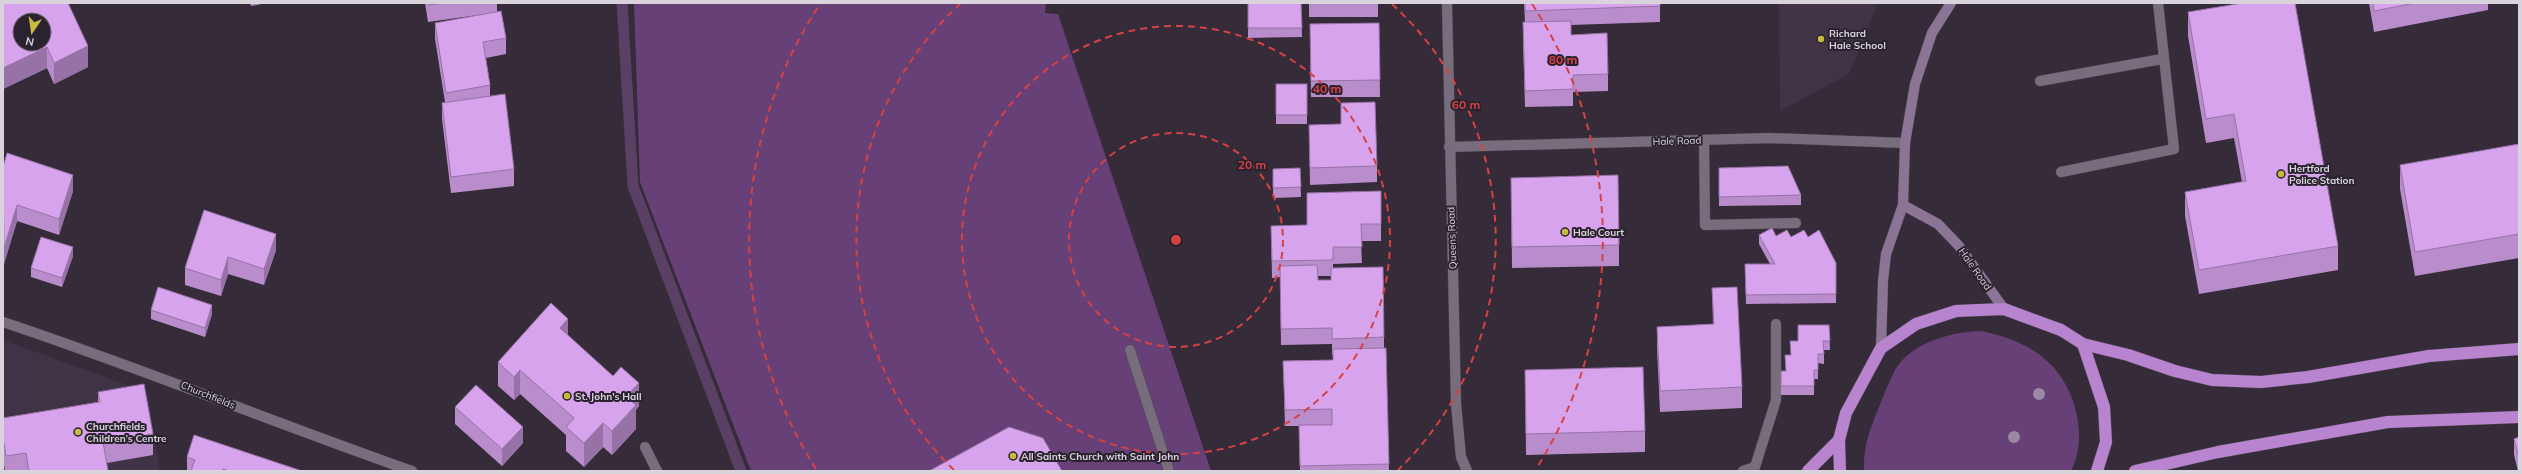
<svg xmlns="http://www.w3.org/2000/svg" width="2522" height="474" viewBox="0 0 2522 474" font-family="Mulish,sans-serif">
	<rect width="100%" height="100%" fill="#352b39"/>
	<g fill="#403346">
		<polygon points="1779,3 1878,3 1849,74 1780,111"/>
		<polygon points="3,340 147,392 160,471 3,471"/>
	</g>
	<g fill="#674078">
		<polygon points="634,3 1046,3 1045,13 1058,14 1211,471 751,471 640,182"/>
		<path d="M1981,331C2005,336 2029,344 2047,361C2075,385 2089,437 2071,471H1864C1863,447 1870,429 1879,407C1884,394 1889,382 1895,370C1912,342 1951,332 1981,331Z"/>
	</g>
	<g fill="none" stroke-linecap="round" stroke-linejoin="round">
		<polyline stroke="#5a4064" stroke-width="11" points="622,3 633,186 741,471"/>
		<defs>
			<g id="lane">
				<polyline points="2040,81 2162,59"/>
				<polyline points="1704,140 1705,225 1796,223"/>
				<polyline points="2061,172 2174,149 2158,3"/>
				<polyline points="1130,350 1169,471"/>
				<polyline points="645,447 657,471"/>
				<polyline points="1743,471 1755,467 1776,400 1776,324"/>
			</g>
			<g id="street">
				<polyline points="1447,3 1456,404 1461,457 1467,471"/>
				<polyline points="1449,147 1769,138 1905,143"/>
				<path d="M3,322C141,368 275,423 412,471"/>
			</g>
			<g id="secondary">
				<polyline points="1903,205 1938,224 1959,246 2004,309"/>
				<polyline points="1881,348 1883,281 1886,254 1903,205 1905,143 1915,84 1932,33 1951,3"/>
			</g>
			<g id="highway">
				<polyline points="2083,344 2104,407 2106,442 2097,471"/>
				<polyline points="1808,471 1839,440"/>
				<polyline points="1840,471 1839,440 1846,413 1881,348 1916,324 1956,311 2004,309 2061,330 2083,344 2128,355 2175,371 2212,380 2261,382 2308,377 2429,356 2519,349"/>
				<polyline points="2135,471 2218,452 2388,422 2519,417"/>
			</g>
		</defs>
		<use href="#lane" stroke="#4d4651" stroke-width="11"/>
		<use href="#street" stroke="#4d4651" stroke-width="11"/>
		<use href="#secondary" stroke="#4d4651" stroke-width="11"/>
		<use href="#highway" stroke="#4d4651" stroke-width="13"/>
		<use href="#lane" stroke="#786d7d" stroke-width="10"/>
		<use href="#street" stroke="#786d7d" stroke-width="10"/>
		<use href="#secondary" stroke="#8b7496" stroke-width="10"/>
		<use href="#highway" stroke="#b883cf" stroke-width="12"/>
	</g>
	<g fill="#9b88a4">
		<circle cx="2039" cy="394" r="6"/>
		<circle cx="2014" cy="437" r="6"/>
	</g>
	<g fill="#b98ccc" fill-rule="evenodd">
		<polygon points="3,3 88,67 54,84 47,68 3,89"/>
		<polygon points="250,3 267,3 251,6"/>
		<polygon points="425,3 497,3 497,12 506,38 506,54 486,58 490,85 490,96 514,169 514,186 451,193 442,119 442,103 445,102 435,39 435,23 493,13 428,22"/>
		<polygon points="1248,3 1301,3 1302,37 1248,38"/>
		<rect x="1309" y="3" width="69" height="14"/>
		<polygon points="1524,3 1660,3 1660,22 1571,25 1571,35 1608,74 1608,91 1573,92 1573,106 1525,107 1523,39 1523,22 1525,22"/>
		<polygon points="2369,3 2488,3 2488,10 2374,32"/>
		<polygon points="2188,12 2338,246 2338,270 2199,294 2185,216 2185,192 2242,182 2234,138 2206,143 2188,36"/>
		<polygon points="1379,23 1380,97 1311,97 1310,24"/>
		<polygon points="2518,30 2519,30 2519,59 2518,54"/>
		<rect x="1276" y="84" width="31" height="40"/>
		<polygon points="1341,103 1377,166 1377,182 1310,185 1309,125 1341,124"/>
		<polygon points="2519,145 2519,258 2415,276 2400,189 2400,165"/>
		<polygon points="3,167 73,191 59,235 17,221 4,264"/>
		<polygon points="1300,168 1301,197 1273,198 1273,169"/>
		<polygon points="1719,168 1801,195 1801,205 1719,206"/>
		<polygon points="1511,178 1619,245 1619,266 1512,268"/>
		<path d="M1381,191V241H1361L1362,263L1333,264V268L1384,337V348H1386L1389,471H1300L1299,426H1285L1283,361L1333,360V355H1332V344L1281,345L1280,277L1272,278L1271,226L1307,225ZM1318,276H1331V280H1318Z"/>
		<polygon points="276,234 276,250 264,285 228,274 221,296 185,285 185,268"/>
		<polygon points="1759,235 1791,237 1808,237 1836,263 1836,303 1746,304 1745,264 1770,264 1759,244"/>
		<polygon points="73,256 62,287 31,277 31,268"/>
		<polygon points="1712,288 1742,387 1742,408 1660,412 1657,348 1657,327 1713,324"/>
		<polygon points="151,310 212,314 205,337 151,319"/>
		<polygon points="1829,325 1830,350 1824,350 1824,364 1818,363 1818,379 1814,379 1814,395 1781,395 1781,371 1786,371 1785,355 1790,355"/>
		<polygon points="568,335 639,406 636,410 636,429 612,455 603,447 584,467 566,451 566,435 520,394 514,400 498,386 498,362"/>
		<polygon points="1525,370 1645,431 1645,452 1526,455"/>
		<polygon points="98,392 153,434 153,455 107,463 108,471 5,471 3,458 3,418 98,402"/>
		<polygon points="455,407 523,443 502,466 455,424"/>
		<polygon points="2519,437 2519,471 2518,471 2514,455 2514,439"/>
		<polygon points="187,457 302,471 187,471"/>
	</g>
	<g fill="#9672a6">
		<polygon points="88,46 88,67 54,84 54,63"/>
		<polygon points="47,47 47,68 3,89 3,68"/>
		<polygon points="73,175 73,191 59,235 59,219"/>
		<polygon points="17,205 17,221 4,264 4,248"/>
		<polygon points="276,234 276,250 264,285 264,269"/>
		<polygon points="73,247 73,256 62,287 62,278"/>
		<polygon points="228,257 228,274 221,296 221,280"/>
		<polygon points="212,305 212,314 205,337 205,328"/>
		<polygon points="568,319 568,343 560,328"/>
		<polygon points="520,370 520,394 514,400 514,377"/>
		<polygon points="639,383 639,406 636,410 636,429 612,455 612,431 626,397"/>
		<polygon points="603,423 603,447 584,467 584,443"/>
		<polygon points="523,427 523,443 502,466 502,449"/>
	</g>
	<g fill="#d7a3ed" stroke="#9672a6" fill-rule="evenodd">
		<path d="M3,3H68L88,46L54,63L47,47L3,68ZM20,20H44V44H20Z"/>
		<polygon points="428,3 446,3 428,5"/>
		<polygon points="1248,3 1301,3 1302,28 1248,28"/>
		<polygon points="1525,3 1660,3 1660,6 1525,11"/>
		<polygon points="2243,3 2295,3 2338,246 2199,270 2185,192 2246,181 2234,114 2206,119 2188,12"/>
		<polygon points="2373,3 2415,3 2374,11"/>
		<polygon points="501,11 506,38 483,42 490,85 446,93 435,23"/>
		<polygon points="1571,21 1571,35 1607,33 1608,74 1573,75 1573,89 1525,91 1523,22"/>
		<polygon points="1379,23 1380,80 1311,81 1310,24"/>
		<rect x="1276" y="84" width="31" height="31"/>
		<polygon points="505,94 514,169 451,177 442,103"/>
		<polygon points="1375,102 1377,166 1310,168 1309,125 1341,124 1341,103"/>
		<polygon points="2519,144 2519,234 2415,252 2400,165"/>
		<polygon points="7,153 73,175 59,219 17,205 4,248 3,167"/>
		<polygon points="1788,166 1801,195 1719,197 1719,168"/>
		<polygon points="1300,168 1301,187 1273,188 1273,169"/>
		<polygon points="1618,175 1619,245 1512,247 1511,178"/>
		<polygon points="1381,191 1381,224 1361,224 1362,247 1333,247 1333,260 1272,261 1271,226 1307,225 1307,193"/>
		<polygon points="204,210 276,234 264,269 228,257 221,280 185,268"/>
		<polygon points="1772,228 1776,236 1787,230 1791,237 1804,230 1808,237 1819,230 1836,263 1836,294 1746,295 1745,264 1775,264 1759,235"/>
		<polygon points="41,237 73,247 62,278 31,268"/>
		<polygon points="1317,265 1318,280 1331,280 1331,268 1383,267 1384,337 1332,339 1332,328 1281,329 1280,266"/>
		<polygon points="158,287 212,305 205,328 151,310"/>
		<polygon points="1737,287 1742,387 1660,391 1657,327 1714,324 1712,288"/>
		<polygon points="551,303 568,319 560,328 613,376 621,367 639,383 626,397 636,405 612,431 603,423 584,443 566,427 574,418 520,370 514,377 498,362"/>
		<polygon points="1798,325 1829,325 1830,341 1823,341 1824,354 1818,354 1818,370 1814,370 1814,386 1781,386 1781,371 1786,371 1785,355 1791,355 1790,341 1798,341"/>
		<polygon points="1386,348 1389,464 1300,466 1299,425 1332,425 1332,409 1285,410 1283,361 1333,360 1333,349"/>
		<polygon points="1643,367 1645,431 1526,434 1525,370"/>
		<polygon points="144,384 153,434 103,442 108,471 29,471 26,453 6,456 3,437 3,418 100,402 98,392"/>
		<polygon points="476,385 523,427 502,449 455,407"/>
		<polygon points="1009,427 1043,438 1062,471 929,471"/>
		<polygon points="194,435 302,471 229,471 223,469 222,471 191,471 195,460 187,457"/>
		<polygon points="2519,437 2519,457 2514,439"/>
	</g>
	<g fill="none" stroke="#d64243" stroke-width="2" stroke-dasharray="7 5">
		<circle cx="1176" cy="240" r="107"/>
		<circle cx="1176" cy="240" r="214"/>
		<path d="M954 470A320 320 0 0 1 960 4M1392 4A320 320 0 0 1 1398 470"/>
		<path d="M816 469A427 427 0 0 1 820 4M1532 4A427 427 0 0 1 1536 469"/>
	</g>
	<g fill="#c5bc3d" stroke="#2b222f" stroke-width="1.5">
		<circle cx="1821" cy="39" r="4"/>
		<circle cx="2281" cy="174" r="4"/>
		<circle cx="1565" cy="232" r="4"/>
		<circle cx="567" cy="396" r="4"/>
		<circle cx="78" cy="432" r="4"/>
		<circle cx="1013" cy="456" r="4"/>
	</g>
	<g text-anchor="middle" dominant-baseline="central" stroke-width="4" stroke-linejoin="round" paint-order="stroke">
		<g font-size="10" font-weight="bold" fill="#d9d3dc" stroke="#2b222f" text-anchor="start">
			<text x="1829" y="33">Richard<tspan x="1829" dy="12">Hale School</tspan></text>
			<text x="2289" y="168">Hertford<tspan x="2289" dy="12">Police Station</tspan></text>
			<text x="1573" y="232">Hale Court</text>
			<text x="575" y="396">St. John's Hall</text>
			<text x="86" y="426">Churchfields<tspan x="86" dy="12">Children’s Centre</tspan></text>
			<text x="1021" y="456">All Saints Church with Saint John</text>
		</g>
		<g font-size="10" fill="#d9d3dc" stroke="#2b222f">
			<text transform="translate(1677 141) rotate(-2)">Hale Road</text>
			<text transform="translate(1452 238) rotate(-92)">Queens Road</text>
			<text transform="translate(1975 269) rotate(55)">Hale Road</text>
			<text transform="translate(208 395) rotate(22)">Churchfields</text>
		</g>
	</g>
	<circle cx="1176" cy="240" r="6" fill="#d64243" stroke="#2b222f" stroke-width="2"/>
	<g font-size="12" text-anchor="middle" font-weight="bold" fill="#d64243" stroke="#2b222f" stroke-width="4" stroke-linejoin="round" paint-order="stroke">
		<text x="1563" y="64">80 m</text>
		<text x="1327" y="93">40 m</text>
		<text x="1466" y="109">60 m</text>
		<text x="1252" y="169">20 m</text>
	</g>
	<rect width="2522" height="474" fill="none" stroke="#d9d3dc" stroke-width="8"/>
	<g transform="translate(32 32) rotate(193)"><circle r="19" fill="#2b222f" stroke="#716974"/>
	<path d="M0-3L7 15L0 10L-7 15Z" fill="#c5bc3d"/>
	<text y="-6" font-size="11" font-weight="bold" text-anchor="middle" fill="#d9d3dc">N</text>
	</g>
</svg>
